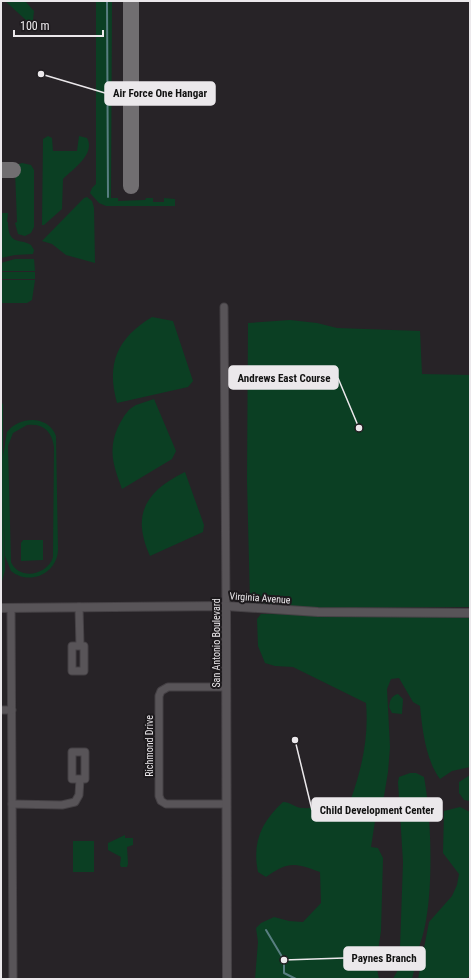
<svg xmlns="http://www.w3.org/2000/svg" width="471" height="980" viewBox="0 0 471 980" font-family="'Roboto Condensed',sans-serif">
	<rect width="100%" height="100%" fill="#272327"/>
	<g fill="#0b3f23" fill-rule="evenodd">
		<polygon points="5,1 25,1 34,11 33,20 27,21"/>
		<polygon points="96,1 112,1 111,198 118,198 118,201 145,200 146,198 153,198 153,202 164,202 164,198 175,199 175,206 106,206 99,203 90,193 92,188 96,184"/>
		<path d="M48,136L52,138L53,151H77L79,136L87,138C96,154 73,169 63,179L62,209L44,225H42L43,139Z"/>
		<polygon points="22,163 31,165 34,170 34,227 31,233 25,236 18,234 15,223 17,222 15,170 19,164"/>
		<polygon points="87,197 92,201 94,208 95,263 66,255 52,244 42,241 84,198"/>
		<path d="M1,213H8L7,222H8C8,246 20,238 31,245L34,250L33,254L15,255L1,258Z"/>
		<polygon points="15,259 34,259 35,271 1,271 1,263"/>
		<rect x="1" y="272" width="34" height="7"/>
		<polygon points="1,280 35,280 32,300 27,303 1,303"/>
		<path d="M152,317L173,321L193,381L188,387L117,403C106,364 117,338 152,317Z"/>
		<polygon points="290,320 317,323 337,328 420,331 422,374 470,375 470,607 314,608 250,602 247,481 248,323"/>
		<path d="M154,399L176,451L172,459L122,489C113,465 107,448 120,423C124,416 128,409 136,405C142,403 148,401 154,399Z"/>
		<path d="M1,403L3,404V456L7,432C20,416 48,415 56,436L58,550C57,574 29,586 11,571L5,556L3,499L5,570L1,585ZM27,425C43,423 52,431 54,447L53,557C48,575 19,581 11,562L8,446L13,433Z"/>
		<path d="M185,472L204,525L203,532L150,556C131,514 146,491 185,472Z"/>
		<polygon points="23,540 43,540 43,560 21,561 21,543"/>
		<path d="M261,614L470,616V767L452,771L440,779C426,761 422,728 420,706L413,702L399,678L391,679L387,689L390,747L388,772L384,796L375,821L371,847L378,848L383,858L381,931L376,964L379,979H255L258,942L256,928L261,923L274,917L289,921L303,922L321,903L320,872C294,863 289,861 266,877L258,872C252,843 261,822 283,802C290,802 295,807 301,808C318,809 335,804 351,799C362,768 369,736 366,703L293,667L275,666L265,663L258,646L257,619Z"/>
		<path d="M398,694L403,699L402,714L392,713L389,707C390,700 391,696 398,694Z"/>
		<path d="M410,773H416L424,777C432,820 436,916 416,954L409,957L401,954L400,948L403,862L398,782L399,777Z"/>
		<polygon points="470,775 470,801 464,800 459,793 459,782"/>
		<polygon points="460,807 470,812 470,976 465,979 418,979 429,922 452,896 457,885 459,874 443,853 444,811"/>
		<polygon points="125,835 125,838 133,838 133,845 127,847 128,864 127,867 121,867 120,865 121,857 108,850 108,843"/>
		<rect x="73" y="841" width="21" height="31"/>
		<polygon points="405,964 410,967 414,971 412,979 393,979 400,966"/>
	</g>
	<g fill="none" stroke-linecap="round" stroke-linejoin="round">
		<g stroke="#597e81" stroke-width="2">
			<polyline points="107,1 108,197"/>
			<polyline points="266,930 284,960 284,973 296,979"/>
		</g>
		<g stroke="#716e71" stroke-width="16">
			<polyline points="131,1 131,186"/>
			<polyline points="1,170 13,170"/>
		</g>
		<defs>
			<g id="minor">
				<polyline points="224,307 226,606"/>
				<polyline points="79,607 80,646 84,646 84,671 72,671 72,646 80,646"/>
				<polyline points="11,608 13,979"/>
				<polyline points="226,687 168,687 161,691 159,696 159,796 161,801 166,804 226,804"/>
				<polyline points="1,710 12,710"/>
				<polyline points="12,804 62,805 75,802 79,795 80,779 72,779 72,752 85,752 85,779 80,779"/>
			</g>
			<g id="tertiary">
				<polyline points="226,606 227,979"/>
				<polyline points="1,608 226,606 318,612 470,613"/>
			</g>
		</defs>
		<use href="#minor" stroke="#454145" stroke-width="9"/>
		<use href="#tertiary" stroke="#454145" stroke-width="10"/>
		<use href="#minor" stroke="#585458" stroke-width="7"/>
		<use href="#tertiary" stroke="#585458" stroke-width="8"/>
	</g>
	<g text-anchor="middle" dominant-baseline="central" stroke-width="4" stroke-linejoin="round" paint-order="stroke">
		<g font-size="10" fill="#ebe8eb" stroke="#1d1a1d">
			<text transform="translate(260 598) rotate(4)">Virginia Avenue</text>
			<text transform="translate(216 643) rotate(-90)">San Antonio Boulevard</text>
			<text transform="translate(149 746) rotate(-90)">Richmond Drive</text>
		</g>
	</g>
	<path fill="none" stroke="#ebe8eb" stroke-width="1.5" d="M41 74L105 93M359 428L338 378M295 740L312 810M284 960L344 958"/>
	<g fill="#ebe8eb" stroke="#1d1a1d" stroke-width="1.5">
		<circle cx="41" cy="74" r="4"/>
		<circle cx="359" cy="428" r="4"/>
		<circle cx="295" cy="740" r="4"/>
		<circle cx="284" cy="960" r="4"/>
	</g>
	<g fill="#ebe8eb" stroke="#ebe8eb" stroke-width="1.5">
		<rect x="105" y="82" width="110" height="23" rx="4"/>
		<rect x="229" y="366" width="109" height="23" rx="4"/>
		<rect x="312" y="798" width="130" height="23" rx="4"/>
		<rect x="344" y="947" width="81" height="23" rx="4"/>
	</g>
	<g font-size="11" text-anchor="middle" font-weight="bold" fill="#111">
		<text x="160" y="97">Air Force One Hangar</text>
		<text x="284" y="382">Andrews East Course</text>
		<text x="377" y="814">Child Development Center</text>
		<text x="384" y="962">Paynes Branch</text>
	</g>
	<rect width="471" height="980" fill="none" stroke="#ebe8eb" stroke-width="4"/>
	<path d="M14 30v6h89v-6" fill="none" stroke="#ebe8eb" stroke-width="2"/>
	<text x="20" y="30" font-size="12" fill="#ebe8eb" stroke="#1d1a1d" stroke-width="3" paint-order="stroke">100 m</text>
</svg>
